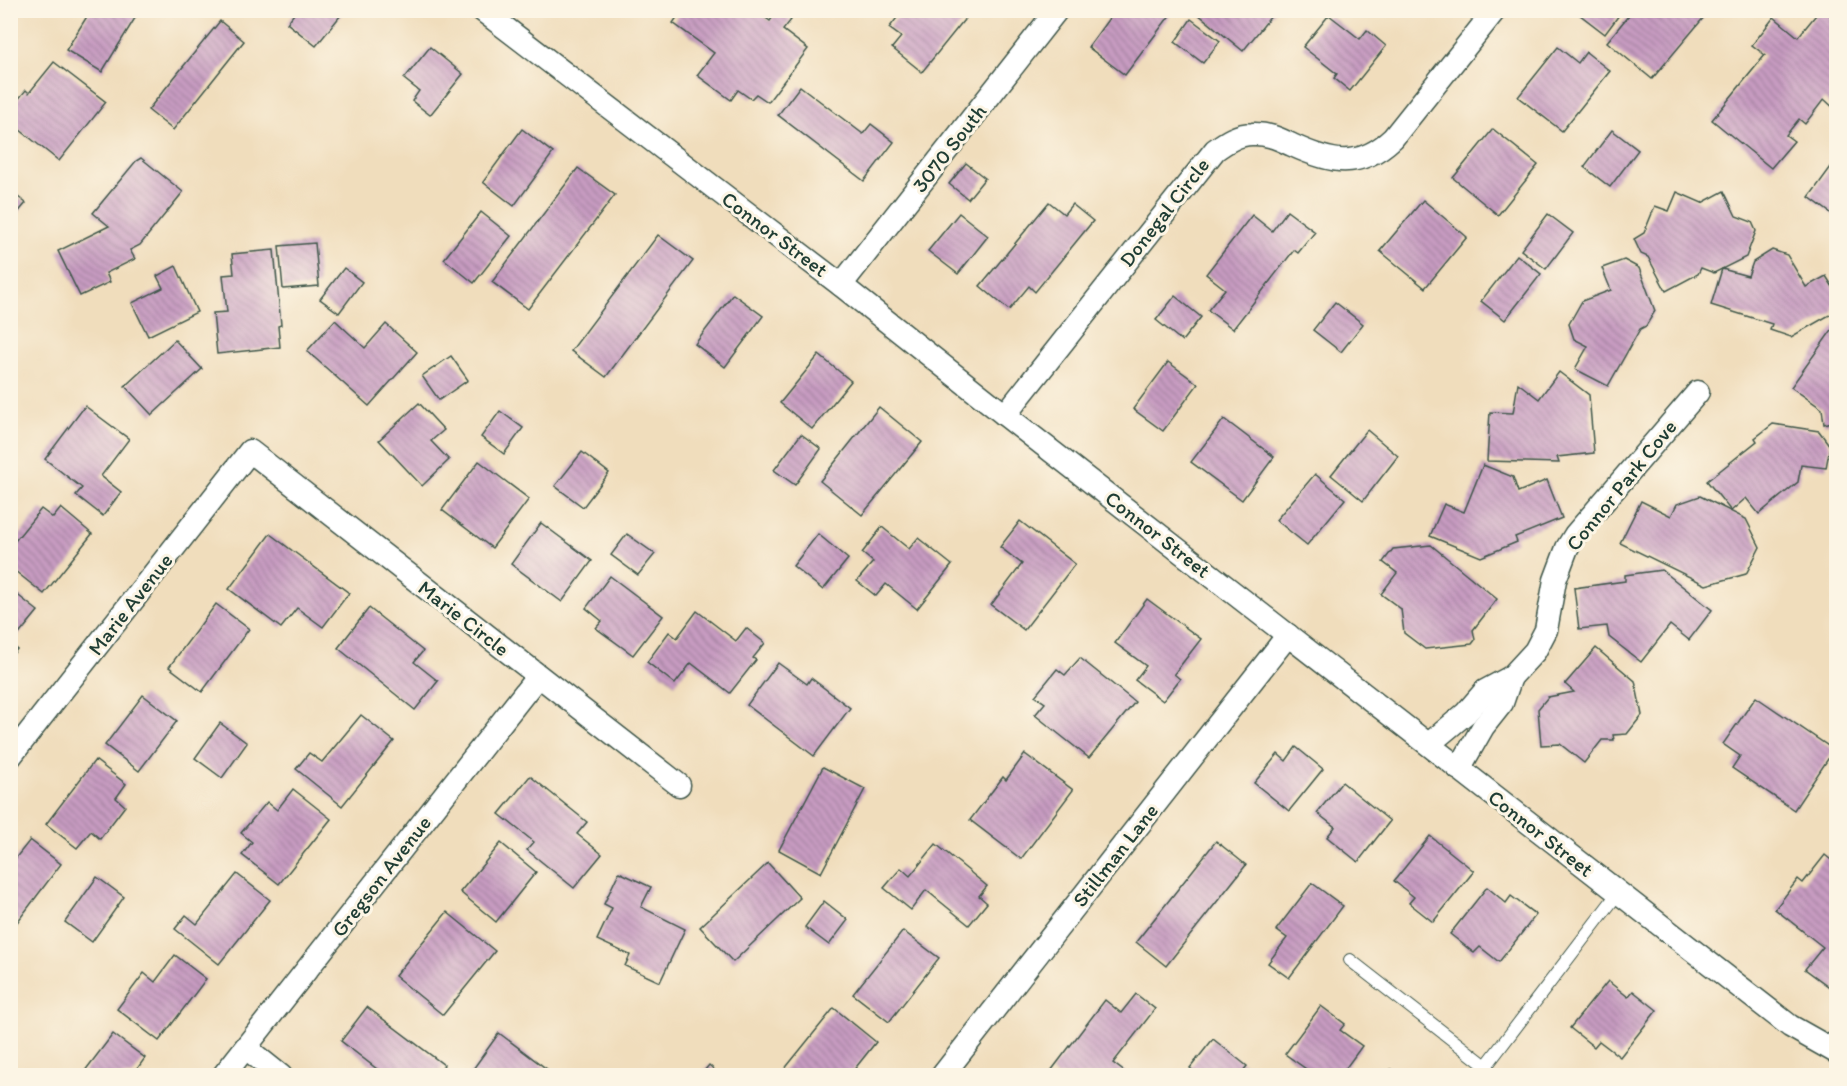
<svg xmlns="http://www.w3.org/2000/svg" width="1847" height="1086" viewBox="0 0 1847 1086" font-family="Itim,sans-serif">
	<defs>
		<pattern id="building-back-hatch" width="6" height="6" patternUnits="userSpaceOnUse" patternTransform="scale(1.5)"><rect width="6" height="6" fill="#c79bc1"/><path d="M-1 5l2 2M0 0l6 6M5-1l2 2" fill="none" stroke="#a1809e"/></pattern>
	</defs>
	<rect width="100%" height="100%" fill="#fcf5e5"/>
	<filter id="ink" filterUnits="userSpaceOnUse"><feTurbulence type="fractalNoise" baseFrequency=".0167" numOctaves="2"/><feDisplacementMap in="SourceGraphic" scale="12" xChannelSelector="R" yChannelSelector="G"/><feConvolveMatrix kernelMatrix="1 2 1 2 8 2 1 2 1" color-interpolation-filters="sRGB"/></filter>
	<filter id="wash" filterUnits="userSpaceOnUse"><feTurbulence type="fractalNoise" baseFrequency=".008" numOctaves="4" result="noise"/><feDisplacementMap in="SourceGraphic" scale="24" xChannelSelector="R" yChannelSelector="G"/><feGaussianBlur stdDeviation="1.35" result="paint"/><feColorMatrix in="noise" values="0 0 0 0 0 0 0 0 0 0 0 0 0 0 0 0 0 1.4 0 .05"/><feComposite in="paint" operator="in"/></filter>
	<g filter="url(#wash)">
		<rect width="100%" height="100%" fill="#f0ddbc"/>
		<g id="blocks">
			<g fill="url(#building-back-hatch)">
				<polygon points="91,10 140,10 102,72 66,50"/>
				<polygon points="297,10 345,10 316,46 287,23"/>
				<polygon points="682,10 755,10 770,21 778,10 791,20 783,30 808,49 768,102 756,94 751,99 738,90 731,100 697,75 714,53 673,23"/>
				<polygon points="903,10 972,10 922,72 892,48 901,37 889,28"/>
				<polygon points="1115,10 1174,10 1125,75 1088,47"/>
				<polygon points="1199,10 1276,10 1243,51 1197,13"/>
				<polygon points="1582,10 1621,10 1622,11 1605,34 1579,14"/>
				<polygon points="1633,10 1710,10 1652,79 1607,42"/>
				<polygon points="1820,10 1824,10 1836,21 1836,110 1824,99 1805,124 1799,119 1786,135 1794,141 1771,168 1712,120 1765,55 1752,45 1774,17 1798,37"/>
				<polygon points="1329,15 1360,39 1367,30 1386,46 1350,91 1334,78 1337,74 1303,47"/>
				<polygon points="1191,19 1220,41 1203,63 1175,42"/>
				<polygon points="220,21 244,41 173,130 148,110"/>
				<polygon points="430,47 463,74 430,115 412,101 419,91 404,79"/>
				<polygon points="1558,47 1578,63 1586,52 1610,71 1562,131 1518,97"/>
				<polygon points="54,62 106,102 59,161 10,122 10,109 26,90 29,93"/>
				<polygon points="800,86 863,134 871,124 894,142 864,181 778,115"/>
				<polygon points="522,129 553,153 514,206 483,182"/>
				<polygon points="1493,129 1538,165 1498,215 1453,178"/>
				<polygon points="1612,130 1638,150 1610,187 1584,167"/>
				<polygon points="141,158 183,192 140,245 130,250 135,259 106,273 110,282 80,296 58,251 109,226 93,213 136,161"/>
				<polygon points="1836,160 1836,217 1809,197"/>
				<polygon points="966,163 985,178 968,199 949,184"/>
				<polygon points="578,168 615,195 528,309 492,282"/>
				<polygon points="10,191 26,203 10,222"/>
				<polygon points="1724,191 1736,216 1752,222 1756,231 1746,257 1714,273 1701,268 1698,274 1666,291 1648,257 1641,254 1634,239 1644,233 1655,206 1669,211 1677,192 1702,203"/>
				<polygon points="1423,200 1467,237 1425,288 1380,251"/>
				<polygon points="1049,202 1064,214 1072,204 1093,221 1035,292 1029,286 1009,310 980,286"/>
				<polygon points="1287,211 1315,232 1298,253 1294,250 1233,329 1208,310 1225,289 1206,274 1252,215 1272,231"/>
				<polygon points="481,212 511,236 474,283 444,259"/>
				<polygon points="959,213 988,236 958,274 928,251"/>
				<polygon points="1548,214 1573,233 1546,269 1521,250"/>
				<polygon points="658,235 693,261 606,377 571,351"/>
				<polygon points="315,243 319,286 283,289 279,246"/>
				<polygon points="274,250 281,325 278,326 280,347 217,354 213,313 227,312 223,275 234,274 232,254"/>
				<polygon points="1772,250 1787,255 1806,287 1826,276 1836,292 1833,313 1791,337 1770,330 1772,324 1711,305 1722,269 1748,276 1753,262"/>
				<polygon points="1517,255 1541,274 1505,320 1481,301"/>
				<polygon points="1624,260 1639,268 1655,311 1646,326 1640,329 1608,386 1575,369 1588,346 1574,339 1569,324 1582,301 1611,290 1602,268"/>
				<polygon points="176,266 197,312 148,336 132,303 163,288 157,276"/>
				<polygon points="344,268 362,282 339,313 320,299"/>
				<polygon points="733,294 763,316 725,367 695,344"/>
				<polygon points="1175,296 1201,317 1182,341 1156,320"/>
				<polygon points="1335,302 1363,324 1341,352 1313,330"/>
				<polygon points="335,320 365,348 386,324 417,352 369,406 307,351"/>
				<polygon points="1836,324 1836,421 1824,424 1822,409 1791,387"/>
				<polygon points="175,340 202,369 152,415 125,386"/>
				<polygon points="819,355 851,381 812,429 780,403"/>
				<polygon points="451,356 468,380 439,400 422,376"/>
				<polygon points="1168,362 1198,384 1163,431 1133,409"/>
				<polygon points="1559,372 1589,395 1594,453 1557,457 1559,463 1487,461 1490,412 1513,413 1518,383 1539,399"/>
				<polygon points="419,403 444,430 431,441 449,460 422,486 379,440"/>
				<polygon points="85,406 129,439 101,476 121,492 103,516 76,495 82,488 45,459"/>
				<polygon points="879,407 922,442 862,515 820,481"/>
				<polygon points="500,411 523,428 504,454 481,437"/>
				<polygon points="1224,419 1274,457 1242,500 1191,462"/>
				<polygon points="1773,424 1819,431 1830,446 1826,468 1801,465 1798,482 1759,514 1746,498 1731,511 1707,481 1757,441 1755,438"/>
				<polygon points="1367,430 1398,456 1363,501 1331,475"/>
				<polygon points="801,434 821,449 795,485 774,470"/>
				<polygon points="582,452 609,473 583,507 555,486"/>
				<polygon points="479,461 529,499 492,548 442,510"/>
				<polygon points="1483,465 1513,477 1518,492 1547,480 1562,518 1515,537 1517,542 1481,557 1430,536 1444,504 1464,512"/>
				<polygon points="1315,474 1345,499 1307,545 1276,520"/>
				<polygon points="1700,496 1746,519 1760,547 1746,574 1706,585 1620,543 1641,501 1671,516 1677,504"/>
				<polygon points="61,508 92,534 44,594 10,567 10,547 41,509 53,518"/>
				<polygon points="1020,521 1075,564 1024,630 991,605 1022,564 1000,547"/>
				<polygon points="541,523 592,561 562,602 511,564"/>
				<polygon points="882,527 909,549 918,538 952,565 917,609 886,584 876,596 857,581 873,562 862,553"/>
				<polygon points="270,534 349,593 323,627 297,608 281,628 229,589"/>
				<polygon points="627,534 655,554 638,575 611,555"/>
				<polygon points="818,534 848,559 823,590 793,566"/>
				<polygon points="1431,545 1497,599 1473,630 1475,640 1472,644 1425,649 1404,633 1401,609 1381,594 1397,573 1383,562 1393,549"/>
				<polygon points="1662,570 1712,610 1689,640 1670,625 1641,662 1609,637 1607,626 1579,629 1574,588 1625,581 1625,575"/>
				<polygon points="610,576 663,616 633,655 596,628 602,621 586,608"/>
				<polygon points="10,589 38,611 11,644 17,649 10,658"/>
				<polygon points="1147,599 1201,639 1174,674 1180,679 1163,701 1135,680 1146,666 1115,643"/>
				<polygon points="216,604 249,629 202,692 169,667"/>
				<polygon points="369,608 423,651 414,662 438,681 415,710 338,648"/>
				<polygon points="697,611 736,641 746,628 765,643 753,658 756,660 730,693 691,663 675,684 647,662 669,632 677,638"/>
				<polygon points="1596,648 1635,681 1642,715 1627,734 1613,735 1614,740 1602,740 1584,763 1560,744 1541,745 1538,709 1548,697 1574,692 1565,684"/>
				<polygon points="1080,658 1135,702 1089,758 1035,715 1045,703 1035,696 1057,669 1065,675"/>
				<polygon points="778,663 807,684 811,678 850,708 814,756 747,705"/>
				<polygon points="143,695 177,721 139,771 105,745"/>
				<polygon points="1756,697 1834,750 1794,810 1732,768 1740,756 1723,744"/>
				<polygon points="361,715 394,741 342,806 296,769 309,753 322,762"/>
				<polygon points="220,723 247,743 222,778 195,758"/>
				<polygon points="1296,747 1323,769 1289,811 1254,783 1278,754 1286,761"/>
				<polygon points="1025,754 1073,790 1021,859 970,820 1003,777 1006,780"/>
				<polygon points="95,760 126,784 116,798 125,806 100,839 91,831 77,848 46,824"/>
				<polygon points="823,767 865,789 821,873 779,850"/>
				<polygon points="530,776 587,822 577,834 602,854 574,888 527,850 534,842 499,814"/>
				<polygon points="1342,782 1390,821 1358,862 1327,837 1335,827 1317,813"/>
				<polygon points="293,789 331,819 279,884 242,855 252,842 241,833 267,802 277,810"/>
				<polygon points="1430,836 1474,871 1433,922 1409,903 1414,897 1394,881"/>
				<polygon points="30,840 61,864 15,925 10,922 10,865"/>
				<polygon points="1216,841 1246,865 1166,966 1136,942"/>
				<polygon points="501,843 536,872 496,922 460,892"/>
				<polygon points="936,844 987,886 979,896 987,903 969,925 926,890 911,910 884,888 901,868 910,876"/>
				<polygon points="1825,855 1836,864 1836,989 1835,991 1805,969 1823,947 1775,909 1798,879 1803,883"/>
				<polygon points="768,863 800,898 733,962 700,927"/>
				<polygon points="619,872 651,887 641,907 685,929 660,982 625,966 630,955 597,940 612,908 604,904"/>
				<polygon points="237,874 270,900 219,964 175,929 186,915 197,924"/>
				<polygon points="97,877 124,897 92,942 65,922"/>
				<polygon points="1312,883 1343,906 1289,978 1268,963 1287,938 1276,930"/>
				<polygon points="1487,887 1506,903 1511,896 1536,915 1499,962 1480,947 1474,953 1450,934"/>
				<polygon points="824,901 848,920 829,945 805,927"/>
				<polygon points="447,912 495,951 443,1015 395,976"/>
				<polygon points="903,931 939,958 889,1022 853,994"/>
				<polygon points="175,955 206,979 159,1041 117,1009 144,973 155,982"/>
				<polygon points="1608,981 1628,997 1633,991 1657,1010 1620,1057 1599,1041 1594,1047 1570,1028"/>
				<polygon points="1136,994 1155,1009 1113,1063 1130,1076 1057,1076 1051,1071 1105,1000 1121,1013"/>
				<polygon points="1321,1006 1345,1024 1340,1030 1362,1046 1340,1076 1301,1076 1306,1069 1285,1054"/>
				<polygon points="367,1007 444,1065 436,1076 386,1076 341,1041"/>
				<polygon points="834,1008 876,1042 849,1076 779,1076"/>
				<polygon points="499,1033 552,1073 550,1076 468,1076"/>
				<polygon points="113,1034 145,1058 132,1076 81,1076"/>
				<polygon points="1213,1039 1247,1066 1239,1076 1199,1076 1190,1068"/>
				<polygon points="709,1065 721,1076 700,1076"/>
				<polygon points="1391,1069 1399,1076 1386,1076"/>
			</g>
		</g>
	</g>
	<g filter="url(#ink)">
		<use href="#blocks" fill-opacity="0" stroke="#3e5548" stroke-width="1.5"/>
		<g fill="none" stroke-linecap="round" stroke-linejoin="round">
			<defs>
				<polyline id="lane" points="1350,960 1486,1066 1618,893"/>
				<g id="street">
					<polyline points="482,10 841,285 1005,415 1790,1026 1836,1052"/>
					<polyline points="841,285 1057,10"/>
					<path d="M1005,415L1215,150C1226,142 1238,134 1252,134C1267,133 1279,139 1292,145C1331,163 1359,170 1393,138L1495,10"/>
					<polyline points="1429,744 1466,713 1485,691 1511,677 1535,651 1546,630 1555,580 1567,548 1575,535 1698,392"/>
					<polyline points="10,757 250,451 679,785"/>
					<polyline points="1459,769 1483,727 1502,703 1511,677"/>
					<polyline points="246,1048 281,1076"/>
					<polyline points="223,1076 538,676"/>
					<polyline points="942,1076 1288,635"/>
				</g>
			</defs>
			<use href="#lane" stroke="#3e5548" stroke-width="14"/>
			<use href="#street" stroke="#3e5548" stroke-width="25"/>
			<use href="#lane" stroke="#fff" stroke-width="12"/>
			<use href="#street" stroke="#fff" stroke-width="22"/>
		</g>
	</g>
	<g text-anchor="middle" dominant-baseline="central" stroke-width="6" stroke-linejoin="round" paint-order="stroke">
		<g font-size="21" fill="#1f3d34" stroke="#fcf5e5">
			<text transform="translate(949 148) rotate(-52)">3070 South</text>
			<text transform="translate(1164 212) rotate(-52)">Donegal Circle</text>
			<text transform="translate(775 234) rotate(37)">Connor Street</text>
			<text transform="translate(1621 485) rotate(-51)">Connor Park Cove</text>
			<text transform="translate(1158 534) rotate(38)">Connor Street</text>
			<text transform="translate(130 604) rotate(-52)">Marie Avenue</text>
			<text transform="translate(464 618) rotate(38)">Marie Circle</text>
			<text transform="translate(1541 833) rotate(38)">Connor Street</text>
			<text transform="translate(1115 855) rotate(-52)">Stillman Lane</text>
			<text transform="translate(381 876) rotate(-52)">Gregson Avenue</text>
		</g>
	</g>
	<rect width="1847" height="1086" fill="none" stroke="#fcf5e5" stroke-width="36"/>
</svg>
